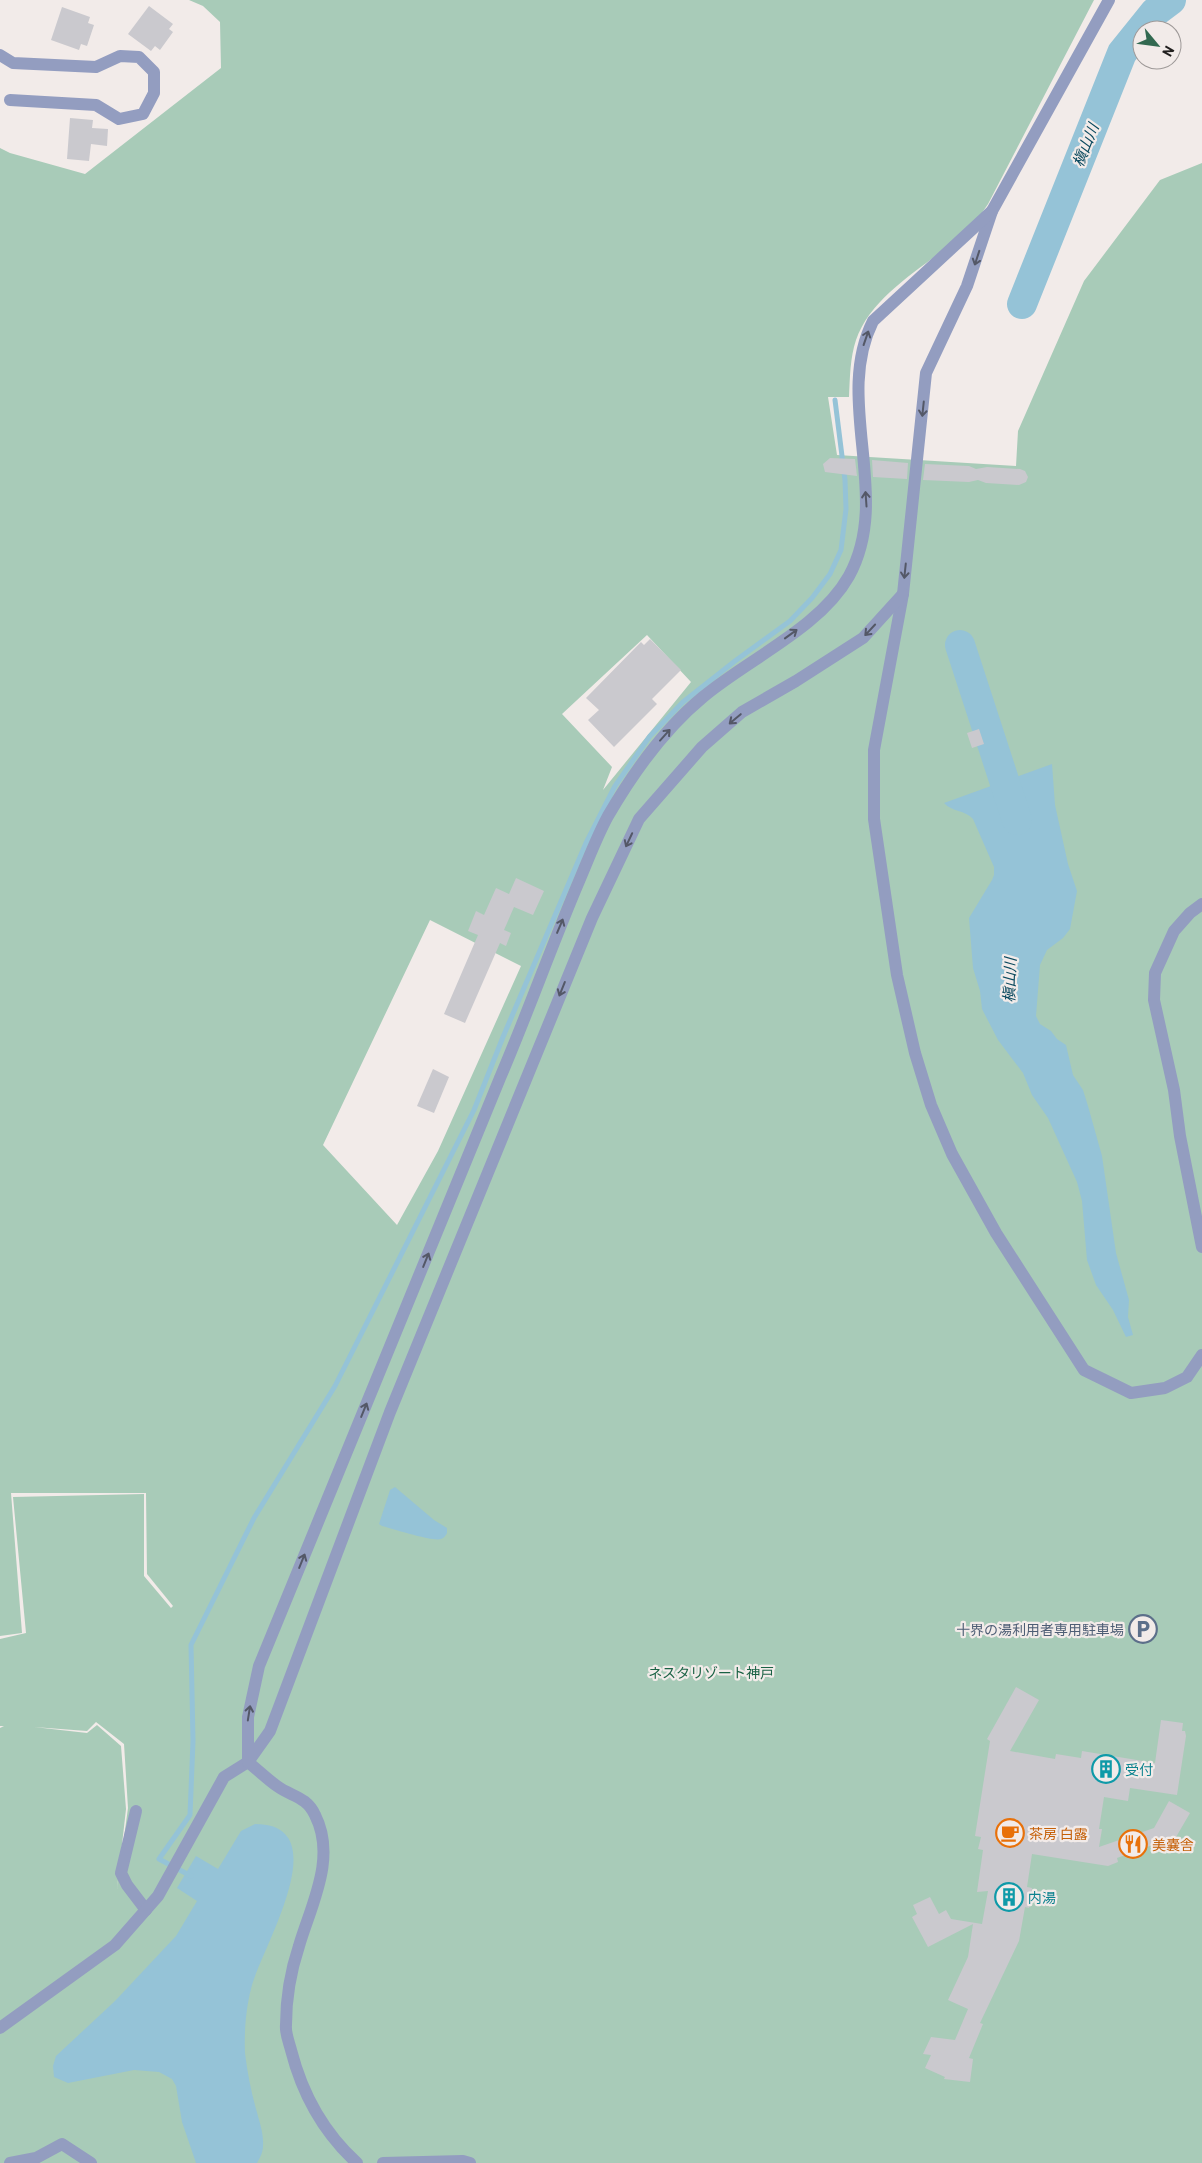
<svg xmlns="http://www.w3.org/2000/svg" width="1202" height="2163" viewBox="0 0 1202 2163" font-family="Barlow,'Noto Sans JP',sans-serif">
	<rect width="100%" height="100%" fill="#f2ebe9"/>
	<path fill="#a8cbb8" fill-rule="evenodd" d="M189,0H1094L988,204C983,211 978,219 972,226C936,262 874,289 856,340C850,358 850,377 849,397H828L837,455L1016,466L1018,431L1084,281L1160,180L1202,163V2163H0V1728L4,1726H0V1639L26,1633L13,1497L144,1494V1576L171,1608L173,1606L147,1574L146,1493H11L22,1633L0,1636V148L10,153L85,174L221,68L220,22L203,6ZM647,635L691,682L603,790L612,767L562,714ZM430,920L521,966L438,1151L397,1225L323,1145ZM96,1722L124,1744L128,1808L117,1889L126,1809L121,1746L97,1725L87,1733L34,1727L87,1731Z"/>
	<g fill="#95c3d7">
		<path d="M1052,764L1055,805L1068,864L1077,891L1070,929L1063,938L1047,950L1040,965L1036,1016L1040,1024L1051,1031L1057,1039L1066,1045L1073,1075L1083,1090L1088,1106L1102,1156L1116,1253L1129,1300L1128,1317L1133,1335L1126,1337L1113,1310L1096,1285L1087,1260L1082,1201L1077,1182L1048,1118L1032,1095L1023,1073L998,1040L982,1009L980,991L973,968L969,918L992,880L994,875V867L973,819C965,810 952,812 944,803Z"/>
		<path d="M395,1487L434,1520L447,1528V1533C446,1535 444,1538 441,1539C434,1542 393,1529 382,1526L379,1524L390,1490Z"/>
		<path d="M255,1824C340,1824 259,1952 251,1989C246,2008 244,2033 245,2053C247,2071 251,2091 256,2109C259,2120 264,2134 263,2146C263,2152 260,2158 257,2163H196L182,2122L176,2086L172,2079L159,2072L134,2070L68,2083L54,2077L53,2066L56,2056L115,2001L176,1936L197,1901L177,1888L196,1856L218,1869L241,1831Z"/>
	</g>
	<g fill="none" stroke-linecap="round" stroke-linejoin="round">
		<polyline stroke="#95c3d7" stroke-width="5" points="191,1876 159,1859 190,1815 193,1741 191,1645 254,1518 335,1386 474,1110 503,1037 586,843 615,786 650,736 683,702 735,661 790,621 812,598 830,574 841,550 846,509 845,480 835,400"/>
		<g stroke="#95c3d7" stroke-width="30">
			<polyline points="1022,304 1122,53 1155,12 1171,0"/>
			<polyline points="960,645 1017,820"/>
		</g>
	</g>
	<g fill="#cac9ce">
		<polygon points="149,6 173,24 169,29 173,32 160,50 155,46 151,51 128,34"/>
		<polygon points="62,7 90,17 88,23 94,25 87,46 81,44 79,50 51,40"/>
		<polygon points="70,118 93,120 92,128 108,129 107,146 91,144 89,161 67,159"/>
		<polygon points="830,458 855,459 857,476 825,472 823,464"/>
		<polygon points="872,460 908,463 907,479 873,477"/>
		<polygon points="925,464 969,466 976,469 987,467 1020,469 1025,471 1028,477 1026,482 1019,485 986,483 978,480 969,482 923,480"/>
		<polygon points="650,639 681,670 652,699 657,704 614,747 588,720 599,710 586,698 641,642 644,645"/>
		<polygon points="979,729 984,744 972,748 967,733"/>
		<polygon points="516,878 544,891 533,915 514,907 504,930 511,933 506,946 500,943 465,1023 444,1014 478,935 468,931 476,911 484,915 496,888 509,894"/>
		<polygon points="433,1069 449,1077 434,1113 417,1106"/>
		<polygon points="1016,1687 1039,1700 1010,1751 1055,1759 1056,1754 1081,1758 1082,1751 1155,1763 1161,1720 1183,1723 1182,1731 1185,1731 1186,1736 1177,1795 1130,1788 1128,1801 1104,1797 1099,1829 1102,1829 1099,1847 1154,1828 1169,1801 1190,1813 1172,1844 1170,1842 1169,1845 1160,1847 1158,1843 1117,1858 1118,1862 1108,1866 1032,1854 1027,1887 1032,1888 1029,1908 1025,1907 1019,1941 980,2023 983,2024 969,2058 973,2059 970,2082 944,2079 945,2077 925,2068 931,2055 923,2054 931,2037 955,2040 968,2009 948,2000 968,1957 973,1924 928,1947 912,1917 917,1914 913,1905 930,1897 939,1914 946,1910 951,1919 982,1924 988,1891 977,1892 983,1850 978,1849 981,1837 975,1836 990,1741 987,1739"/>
	</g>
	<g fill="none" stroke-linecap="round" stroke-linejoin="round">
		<g stroke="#939dc0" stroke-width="12">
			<polyline points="1109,0 992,211 967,286 926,373 903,594 874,750 874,819 897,975 915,1053 931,1105 952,1154 996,1233 1084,1370 1131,1393 1165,1388 1187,1377 1202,1355"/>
			<polyline points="0,55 13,63 96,67 120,56 139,57 154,72 154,93 143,114 119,119 96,105 10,100"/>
			<polyline points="1202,904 1190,913 1174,931 1155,973 1154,1000 1174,1090 1180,1136 1202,1247"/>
			<polyline points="136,1811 121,1873 127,1885 146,1910"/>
			<polyline points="0,2028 115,1945 158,1896 224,1777 248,1762 270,1731 390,1412 592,918 639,819 702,747 742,712 796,681 863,638 903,594"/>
			<polyline points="10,2163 36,2158 62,2144 91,2163"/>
			<path d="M357,2163C324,2133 302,2093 291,2050C289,2042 285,2033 286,2025C286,2000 291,1970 299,1946C311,1905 337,1858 315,1815C306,1796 292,1797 277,1786C267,1779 258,1770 248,1762V1717L259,1666C340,1470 420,1274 500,1078C527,1015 550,950 577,886C587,863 596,838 608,816C633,773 664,729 703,697C748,659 820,628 849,576C893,496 833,401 873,321L992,211"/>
			<polyline points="383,2163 463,2161 470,2163"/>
		</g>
	</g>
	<defs><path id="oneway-shaft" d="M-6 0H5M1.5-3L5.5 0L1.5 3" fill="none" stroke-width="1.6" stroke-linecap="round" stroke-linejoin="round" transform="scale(1.25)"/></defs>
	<g stroke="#545867">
		<use href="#oneway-shaft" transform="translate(977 258) rotate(108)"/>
		<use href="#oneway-shaft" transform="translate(866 338) rotate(-71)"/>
		<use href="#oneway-shaft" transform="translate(923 409) rotate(96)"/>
		<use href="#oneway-shaft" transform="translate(866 499) rotate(-94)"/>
		<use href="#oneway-shaft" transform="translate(905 571) rotate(96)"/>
		<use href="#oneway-shaft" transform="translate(870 630) rotate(133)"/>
		<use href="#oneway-shaft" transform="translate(791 634) rotate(-36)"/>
		<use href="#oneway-shaft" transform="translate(735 719) rotate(140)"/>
		<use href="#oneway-shaft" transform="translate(665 735) rotate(-48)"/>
		<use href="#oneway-shaft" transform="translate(629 840) rotate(115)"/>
		<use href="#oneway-shaft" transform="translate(560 926) rotate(-67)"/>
		<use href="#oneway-shaft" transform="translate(562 989) rotate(112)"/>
		<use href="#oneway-shaft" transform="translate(426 1260) rotate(-68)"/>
		<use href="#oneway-shaft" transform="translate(364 1410) rotate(-68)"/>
		<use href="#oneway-shaft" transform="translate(302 1561) rotate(-68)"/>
		<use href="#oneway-shaft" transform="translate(249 1713) rotate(-81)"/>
	</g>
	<defs>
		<symbol id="parking-ring" viewBox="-11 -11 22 22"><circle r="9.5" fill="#f2ebe9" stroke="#5c6f8a" stroke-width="1.5"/><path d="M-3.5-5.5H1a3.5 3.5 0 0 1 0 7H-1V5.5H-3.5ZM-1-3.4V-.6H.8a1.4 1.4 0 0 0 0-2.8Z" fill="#5c6f8a"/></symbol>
		<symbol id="building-ring" viewBox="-11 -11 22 22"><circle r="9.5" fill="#f2ebe9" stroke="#0f9aa8" stroke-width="1.5"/><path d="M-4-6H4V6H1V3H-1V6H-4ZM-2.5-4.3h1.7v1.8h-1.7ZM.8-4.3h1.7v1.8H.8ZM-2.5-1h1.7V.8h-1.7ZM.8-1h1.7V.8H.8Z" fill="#0f9aa8"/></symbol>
		<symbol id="cafe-ring" viewBox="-11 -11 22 22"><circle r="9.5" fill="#f2ebe9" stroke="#e8710a" stroke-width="1.5"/><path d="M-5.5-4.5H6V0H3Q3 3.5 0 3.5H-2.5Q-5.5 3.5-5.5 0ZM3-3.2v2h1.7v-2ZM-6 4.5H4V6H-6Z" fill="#e8710a"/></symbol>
		<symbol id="restaurant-ring" viewBox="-11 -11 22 22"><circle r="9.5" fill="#f2ebe9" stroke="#e8710a" stroke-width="1.5"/><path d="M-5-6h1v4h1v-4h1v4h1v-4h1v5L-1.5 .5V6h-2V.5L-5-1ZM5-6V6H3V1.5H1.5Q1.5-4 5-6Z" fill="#e8710a"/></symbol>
	</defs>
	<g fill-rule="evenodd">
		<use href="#parking-ring" x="1127" y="1613" width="32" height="32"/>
		<use href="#building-ring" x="1090" y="1753" width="32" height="32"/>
		<use href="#cafe-ring" x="994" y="1817" width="32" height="32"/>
		<use href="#restaurant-ring" x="1117" y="1828" width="32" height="32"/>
		<use href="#building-ring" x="993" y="1881" width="32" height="32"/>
	</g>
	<g text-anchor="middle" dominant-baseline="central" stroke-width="4.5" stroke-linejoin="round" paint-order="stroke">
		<g font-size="14" fill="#4e5e75" stroke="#f2ebe9" text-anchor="end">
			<text x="1124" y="1629">十界の湯利用者専用駐車場</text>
		</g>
		<g font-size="14" fill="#1a6244" stroke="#f2ebe9">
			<text x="711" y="1672">ネスタリゾート神戸</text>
		</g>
		<g font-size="14" fill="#0d838f" stroke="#f2ebe9" text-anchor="start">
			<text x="1125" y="1769">受付</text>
			<text x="1028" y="1897">内湯</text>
		</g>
		<g font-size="14" fill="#c56008" stroke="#f2ebe9" text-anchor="start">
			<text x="1029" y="1833">茶房 白露</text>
			<text x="1152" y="1844">美嚢舎</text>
		</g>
		<g font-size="15" font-style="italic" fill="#0b4a5f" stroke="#f2ebe9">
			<text transform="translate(1085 145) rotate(-68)">槇山川</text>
			<text transform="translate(1009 980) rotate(-88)">槇山川</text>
		</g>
	</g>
	<g transform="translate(1157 45) rotate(119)"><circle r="24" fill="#f2ebe9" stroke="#9e9998"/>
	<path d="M0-4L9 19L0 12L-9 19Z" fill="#326950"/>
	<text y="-8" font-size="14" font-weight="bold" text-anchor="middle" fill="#211f1e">N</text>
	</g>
</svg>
